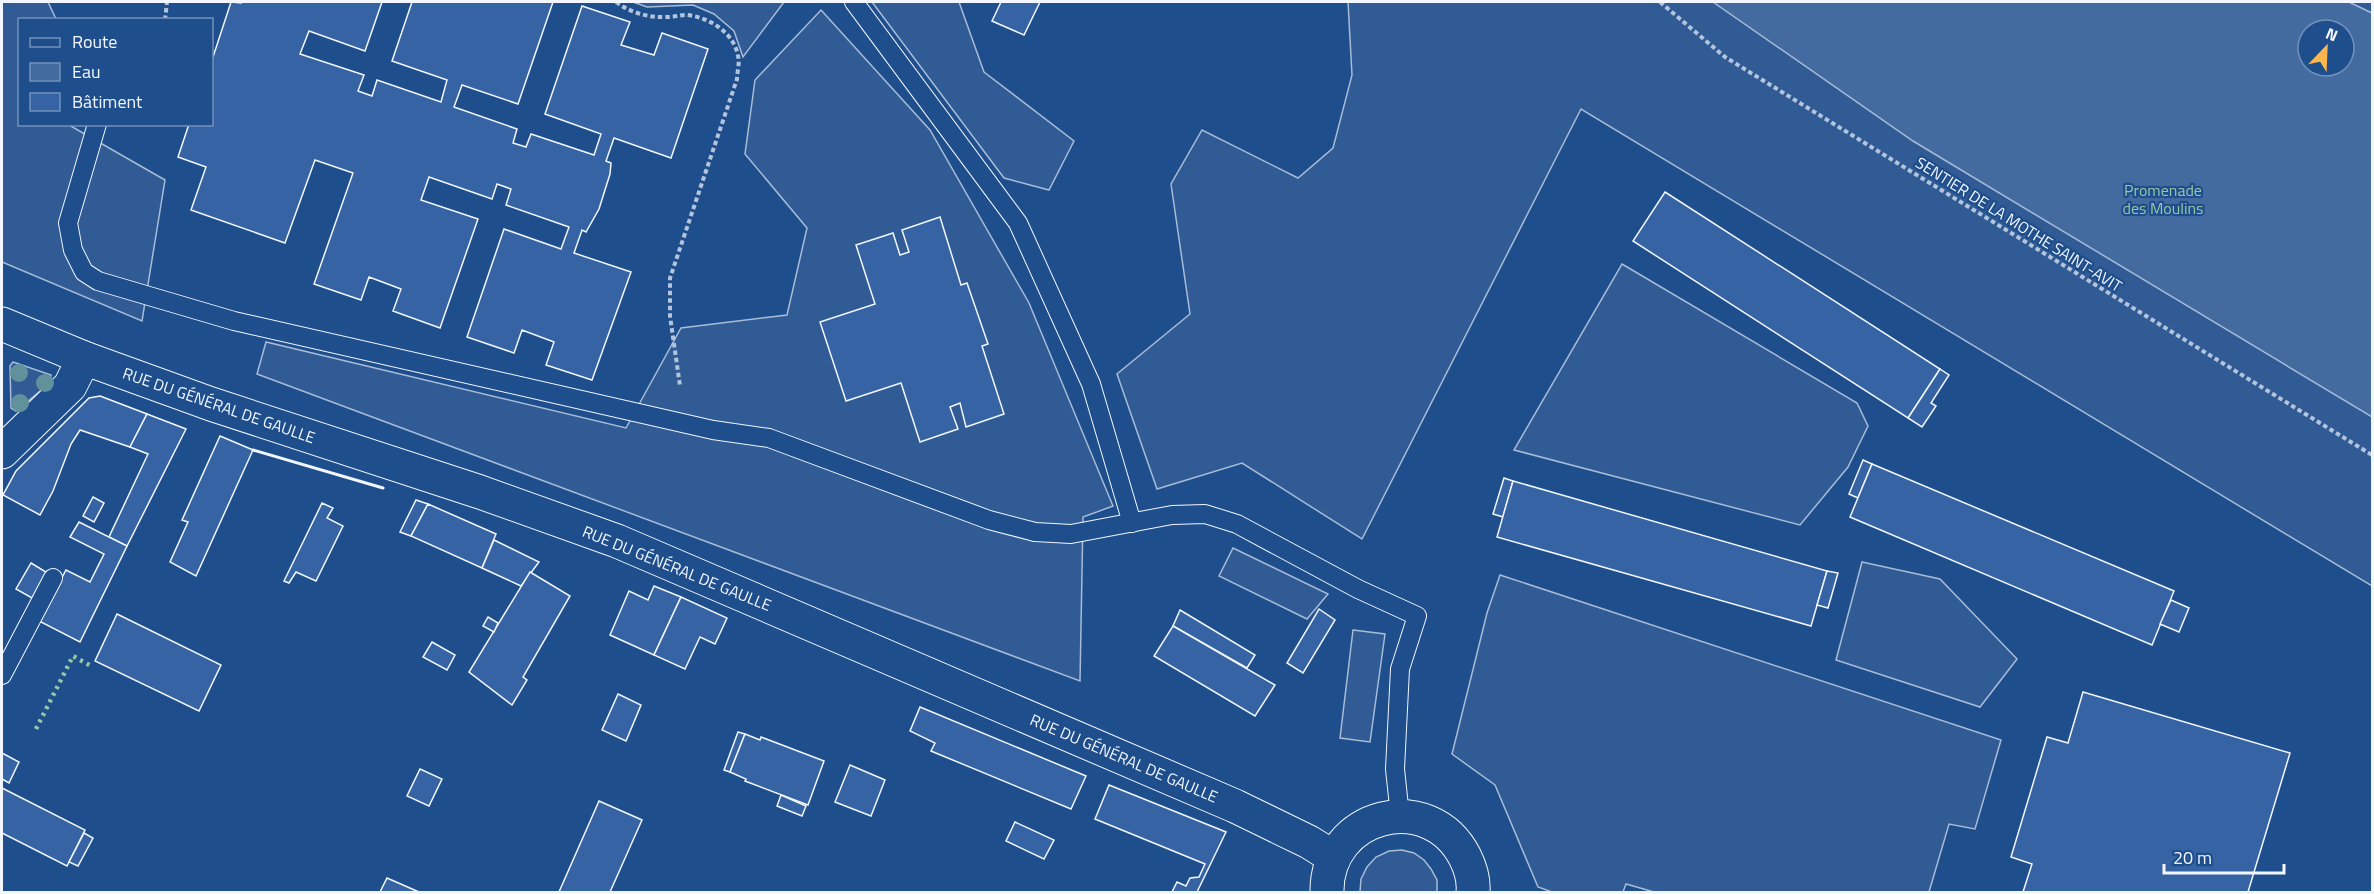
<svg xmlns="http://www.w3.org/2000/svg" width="2374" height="894" viewBox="0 0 2374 894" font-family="'Titillium Web',sans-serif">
	<rect width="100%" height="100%" fill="#1f4e8c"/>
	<g fill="#305b95" stroke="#a8bbd7" stroke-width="1.5" fill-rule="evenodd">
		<polygon points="2,2 48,2 56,19 20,20 20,124 69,125 165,180 142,321 2,262"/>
		<polygon points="633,2 784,2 743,57 734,31 714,14 693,5 647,7"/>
		<polygon points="872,2 959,2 984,72 1074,141 1049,190 1004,178"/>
		<path d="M1348,2H2372V586L1581,109L1362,539L1242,463L1157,489L1117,374L1190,314L1171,184L1202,130L1298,178L1333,148L1352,75ZM2308,30H2344V66H2308Z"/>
		<polygon points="821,10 930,130 1029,303 1113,506 1083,517 1080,681 257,374 266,342 626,428 681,328 787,315 807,228 745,154 755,80"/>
		<polygon points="1622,264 1857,403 1868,426 1848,467 1800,525 1514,450"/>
		<polygon points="13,362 51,375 50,383 16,411 11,408 10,366"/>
		<polygon points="1233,548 1328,594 1307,619 1219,576"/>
		<polygon points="1862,562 1940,579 2017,659 1980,707 1836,660"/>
		<polygon points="1500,575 2001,740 1975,829 1949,824 1929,892 1654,892 1626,884 1623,892 1552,892 1538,887 1495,785 1452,754 1487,613"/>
		<polygon points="1353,630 1385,634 1370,742 1340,738"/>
		<polygon points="1402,850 1414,853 1424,860 1431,869 1437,880 1437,892 1360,892 1361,879 1367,867 1376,857 1389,851"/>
	</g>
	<path fill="#446ba0" stroke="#a8bbd7" stroke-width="1.5" fill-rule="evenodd" d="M1713,2H2349L2372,13V417L1913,141ZM2308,30H2344V66H2308Z"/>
	<g fill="#3563a3" stroke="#f2f6ff" stroke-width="1.5">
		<polygon points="231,2 241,3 241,2 382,2 365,51 309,31 300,54 364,75 358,91 372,96 377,80 441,102 447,80 392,61 412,2 553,2 518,104 462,85 454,107 517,129 513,143 526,147 531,134 594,155 601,134 545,114 582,6 630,22 621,45 654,55 662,33 708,49 671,158 614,138 606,161 611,163 610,174 599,209 586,232 582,230 574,253 631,272 592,380 546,365 554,342 522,330 514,353 467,337 504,229 561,249 569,227 506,205 511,189 497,184 492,199 429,177 421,200 478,219 440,328 393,311 401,289 369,277 361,300 314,284 353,173 315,160 285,243 191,210 206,167 178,157 189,124 212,124 212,60"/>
		<polygon points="1001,2 1040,2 1024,35 992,21"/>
		<polygon points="1665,192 1940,369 1908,418 1633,241"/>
		<polygon points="940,217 961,285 967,283 988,344 982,346 1004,414 966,427 960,403 950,407 958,429 920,442 901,383 846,401 820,322 875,304 856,245 893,233 900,255 909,252 902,230"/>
		<polygon points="1940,369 1949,375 1931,403 1936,406 1922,427 1908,418"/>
		<polygon points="100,396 147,414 130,447 80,430 71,444 53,491 40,515 3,495 16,471 89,398"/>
		<polygon points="147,414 186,429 127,546 109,537 148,454 130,447"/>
		<polygon points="220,436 253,450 196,576 170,562 188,522 182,520"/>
		<polygon points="1863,460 1872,464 1858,498 1849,494"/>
		<polygon points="1872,464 2174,591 2152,645 1850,517"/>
		<polygon points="1504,478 1513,481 1503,517 1493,514"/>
		<polygon points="1513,481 1827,571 1811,626 1497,537"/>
		<polygon points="93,497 104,503 94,522 83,516"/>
		<polygon points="416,500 428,504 411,536 400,532"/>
		<polygon points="322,503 333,508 327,518 343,526 316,581 296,572 289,583 284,581"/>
		<polygon points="428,504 496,534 482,568 411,536"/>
		<polygon points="79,522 127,546 80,642 39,621 66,570 90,582 104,554 70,537"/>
		<polygon points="494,540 539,562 521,586 482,568"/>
		<polygon points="31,563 46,572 32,598 16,589"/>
		<polygon points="1827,571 1838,573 1828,608 1817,605"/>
		<polygon points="530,572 570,596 523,677 527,680 512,705 469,672"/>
		<polygon points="654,586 681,597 654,655 610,635 629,591 648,600"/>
		<polygon points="681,597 727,618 715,644 700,637 685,669 654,655"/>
		<polygon points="2171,600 2189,608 2179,632 2160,624"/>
		<polygon points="1319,609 1335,620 1303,673 1287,663"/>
		<polygon points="1180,610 1255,655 1247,668 1173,626"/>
		<polygon points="117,614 221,665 199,711 95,661"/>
		<polygon points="488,617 498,623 494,632 483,626"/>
		<polygon points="1173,626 1275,685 1255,716 1154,656"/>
		<polygon points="432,642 455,655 447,670 423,657"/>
		<polygon points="2083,692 2290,753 2248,892 2023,892 2032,864 2011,857 2047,737 2068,743"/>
		<polygon points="618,694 641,705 626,741 602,730"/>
		<polygon points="920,707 1086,776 1071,809 931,751 935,743 910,731"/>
		<polygon points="738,732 745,734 730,772 724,770"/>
		<polygon points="745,734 760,740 761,737 824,761 808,805 745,781 746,779 730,772"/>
		<polygon points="2,753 19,762 9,783 2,779"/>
		<polygon points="850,765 885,780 871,816 835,802"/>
		<polygon points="420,769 442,779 429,806 407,796"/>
		<polygon points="1109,785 1226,832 1197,892 1172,892 1177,882 1186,886 1190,878 1199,877 1205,864 1095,819"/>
		<polygon points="2,788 85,830 67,866 2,833"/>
		<polygon points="781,795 806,806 802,816 777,806"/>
		<polygon points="599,801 642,820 610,892 559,892"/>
		<polygon points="1015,822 1054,840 1044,859 1006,841"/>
		<polygon points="84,833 93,838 78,866 69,862"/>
		<polygon points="387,878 419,892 380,892"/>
	</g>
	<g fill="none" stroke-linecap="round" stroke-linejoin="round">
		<defs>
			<g id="service">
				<polyline points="854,2 1018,223 1091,384 1132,523"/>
				<polyline points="97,124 68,223 73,250 84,272 98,281 234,321 713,430 769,438 989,520 1035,532 1071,534 1172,515 1205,514 1237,524 1358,589 1417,616 1400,669 1395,769 1400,816"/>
				<polyline points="2,675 53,578"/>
			</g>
			<polyline id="minor" points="2,452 70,386 84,358"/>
			<g id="secondary">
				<polyline points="2,324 84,358 211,404 480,492 617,541 1235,806 1309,842 1333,857"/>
				<path d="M1327,892C1326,814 1429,787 1465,857C1470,867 1474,881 1473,892"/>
			</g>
		</defs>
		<use href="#service" stroke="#f2f6ff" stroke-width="20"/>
		<use href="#minor" stroke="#f2f6ff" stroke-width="35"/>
		<use href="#secondary" stroke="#f2f6ff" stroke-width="35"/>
		<g stroke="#b3c4dc" stroke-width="4" stroke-dasharray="4.5 3" stroke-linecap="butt">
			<path d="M616,2C631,13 649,18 668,17C674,17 680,15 687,15C708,17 734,32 738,56C740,63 737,72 737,79L670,278V316L680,386"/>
			<polyline points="1660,2 1725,57 2372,455"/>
			<polyline points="165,20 167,2"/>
		</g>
		<use href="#service" stroke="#1f4e8c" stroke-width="18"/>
		<use href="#minor" stroke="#1f4e8c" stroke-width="33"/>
		<use href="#secondary" stroke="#1f4e8c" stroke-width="33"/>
		<polyline stroke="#97c8a6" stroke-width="4.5" stroke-dasharray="3 4.5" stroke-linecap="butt" points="36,729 73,656 91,666"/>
		<polyline stroke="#f2f6ff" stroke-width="3" points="253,450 383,488"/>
	</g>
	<g fill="#61919a">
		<circle cx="19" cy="373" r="9"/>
		<circle cx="45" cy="383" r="9"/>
		<circle cx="20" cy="403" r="9"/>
	</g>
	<g text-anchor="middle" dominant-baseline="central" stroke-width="4.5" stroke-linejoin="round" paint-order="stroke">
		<g font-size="16" fill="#97c8a6" stroke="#1f4e8c">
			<text x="2163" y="190">Promenade<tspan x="2163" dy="18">des Moulins</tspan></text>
		</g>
		<g font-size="16" fill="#f2f6ff" stroke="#1f4e8c">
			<text transform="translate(2019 224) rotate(32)">SENTIER DE LA MOTHE SAINT-AVIT</text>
			<text transform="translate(219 405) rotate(19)">RUE DU GÉNÉRAL DE GAULLE</text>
			<text transform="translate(677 568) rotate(22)">RUE DU GÉNÉRAL DE GAULLE</text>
			<text transform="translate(1124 758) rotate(23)">RUE DU GÉNÉRAL DE GAULLE</text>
		</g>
	</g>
	<rect width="2374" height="894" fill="none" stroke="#f2f6ff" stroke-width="6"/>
	<rect x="18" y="18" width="195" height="108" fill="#1f4e8c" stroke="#7391ba" stroke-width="1.5"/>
	<rect x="30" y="38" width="30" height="9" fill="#1f4e8c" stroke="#7391ba" stroke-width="1.5"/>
	<text x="72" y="48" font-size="18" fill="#f2f6ff">Route</text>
	<rect x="30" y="63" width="30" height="18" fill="#446ba0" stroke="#7391ba" stroke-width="1.5"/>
	<text x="72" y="78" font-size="18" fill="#f2f6ff">Eau</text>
	<rect x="30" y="93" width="30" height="18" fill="#3563a3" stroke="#7391ba" stroke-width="1.5"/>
	<text x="72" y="108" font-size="18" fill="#f2f6ff">Bâtiment</text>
	<g transform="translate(2326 48) rotate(23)"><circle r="28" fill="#1f4e8c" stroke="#7391ba" stroke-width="1.5"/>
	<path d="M0-4.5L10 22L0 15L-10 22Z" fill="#ffb74d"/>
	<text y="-9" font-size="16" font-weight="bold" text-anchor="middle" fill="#f2f6ff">N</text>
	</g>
	<path d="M2164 864v9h120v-9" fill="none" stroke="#f2f6ff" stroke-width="3"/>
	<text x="2173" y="864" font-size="18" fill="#f2f6ff" stroke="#1f4e8c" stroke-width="4.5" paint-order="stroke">20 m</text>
</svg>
